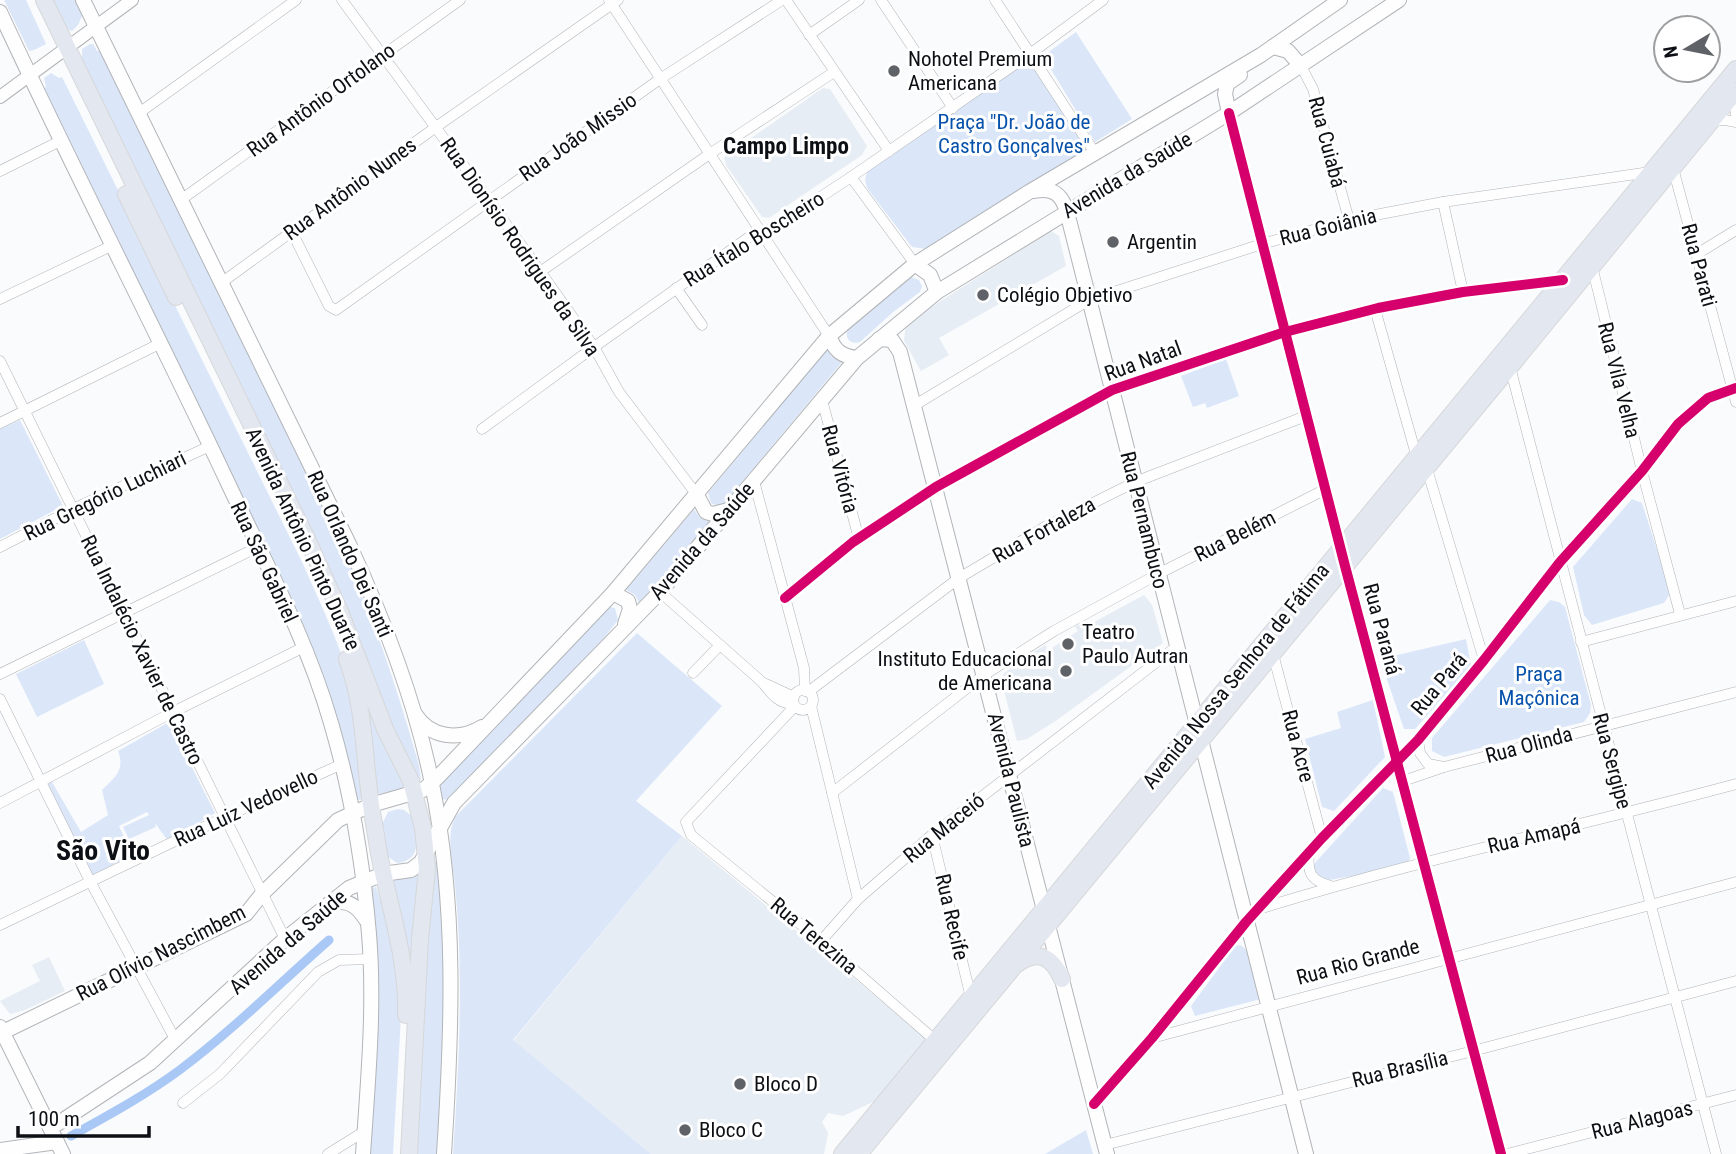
<svg xmlns="http://www.w3.org/2000/svg" width="1736" height="1154" viewBox="0 0 1736 1154" font-family="'Roboto Condensed',sans-serif">
	<rect width="100%" height="100%" fill="#fafbfd"/>
	<g fill="#e7edf4">
		<polygon points="823,88 830,89 867,146 862,155 769,218 762,217 726,165 724,157"/>
		<polygon points="1051,231 1059,236 1066,266 939,338 949,355 921,371 904,341 906,323"/>
		<polygon points="1144,595 1152,605 1163,643 1054,722 1027,739 1017,741 1001,679 1004,673 1035,651 1046,645 1047,651 1078,631 1075,627 1078,624 1083,628"/>
		<polygon points="682,836 925,1037 925,1043 875,1101 843,1116 828,1113 822,1122 828,1133 824,1154 651,1154 513,1041"/>
		<polygon points="49,957 65,991 25,1010 10,1014 0,1001 40,981 32,965"/>
	</g>
	<g fill="#dbe7f9">
		<polygon points="4,0 26,0 46,44 34,50 29,51"/>
		<polygon points="52,0 77,0 83,14 78,25 72,31 66,29"/>
		<polygon points="1076,32 1132,119 1095,142 1043,56"/>
		<path d="M90,44H93L97,51L100,50L344,548C374,619 398,691 419,765L421,780L401,750L82,62V49Z"/>
		<polygon points="1023,65 1033,66 1083,143 1080,155 926,249 912,247 867,188 865,180 867,172"/>
		<path d="M51,73L59,78L62,77L303,564C319,601 337,637 348,675C360,716 360,758 362,799L356,801L338,719L306,632L217,443L43,89L46,87L44,78Z"/>
		<path d="M911,277L919,280L922,286L920,292L893,312L860,342C850,345 844,338 848,329Z"/>
		<polygon points="828,348 831,356 842,362 723,505 717,506 711,503 708,493"/>
		<polygon points="1226,359 1239,396 1207,408 1205,403 1193,407 1181,376"/>
		<polygon points="20,420 63,506 0,539 0,429"/>
		<polygon points="1632,499 1642,503 1669,587 1669,595 1664,603 1592,625 1584,615 1573,567"/>
		<polygon points="694,509 700,518 711,522 640,605 635,595 626,590"/>
		<polygon points="1550,600 1559,602 1565,607 1591,705 1590,713 1584,722 1444,757 1432,751 1432,738"/>
		<polygon points="610,607 615,608 618,620 604,638 449,800 442,799 439,784 475,744"/>
		<path d="M637,633L722,706L636,801L682,836L513,1040L651,1154H453C459,1064 464,975 455,885C453,864 445,835 456,816Z"/>
		<polygon points="1466,639 1471,665 1415,729 1404,729 1380,659"/>
		<polygon points="84,640 104,684 37,717 16,674"/>
		<polygon points="364,698 406,783 403,790 377,794"/>
		<polygon points="1373,700 1385,757 1334,811 1322,807 1305,739 1341,728 1337,712"/>
		<path d="M169,722L215,813L168,841L155,823L156,827L129,839L123,827L149,815L147,812L119,826L132,854L127,858L92,876L48,784L52,782L81,832L108,815L102,790C116,776 125,770 118,751Z"/>
		<polygon points="1383,788 1393,792 1410,858 1407,866 1324,881 1312,873 1314,864"/>
		<path d="M398,809L404,810L413,817C416,836 424,860 397,863L387,856L381,826L388,812Z"/>
		<path d="M436,861C449,959 443,1056 437,1154H413L433,862Z"/>
		<polygon points="417,874 420,876 413,994 390,882 392,878 402,879"/>
		<polygon points="376,887 393,937 401,1017 393,1154 369,1154 370,888"/>
		<polygon points="1236,945 1242,946 1246,950 1261,999 1195,1016 1191,1006"/>
		<polygon points="1086,1130 1093,1154 1045,1154"/>
	</g>
	<g fill="none" stroke-linecap="round" stroke-linejoin="round">
		<path stroke="#a9c8f5" stroke-width="9" d="M71,1136C109,1115 146,1095 181,1069C233,1030 280,983 329,940"/>
		<defs>
			<g id="minor">
				<polyline points="342,0 489,200 594,347 619,392 697,495"/>
				<polyline points="609,0 829,336"/>
				<polyline points="786,0 889,151"/>
				<polyline points="881,0 953,108"/>
				<polyline points="995,0 1095,153"/>
				<polyline points="809,35 859,0"/>
				<polyline points="1301,66 1313,89 1349,220"/>
				<polyline points="1735,94 1736,118"/>
				<polyline points="139,113 296,0"/>
				<polyline points="1229,113 1345,566 1501,1154"/>
				<polyline points="1711,121 1725,120 1736,122"/>
				<polyline points="1673,168 1736,402"/>
				<polyline points="0,171 60,141"/>
				<polyline points="851,177 915,264"/>
				<polyline points="182,199 460,0"/>
				<polyline points="1443,202 1463,292"/>
				<polyline points="292,232 329,306 336,310 660,79 782,0"/>
				<polyline points="1697,254 1736,230"/>
				<polyline points="1592,266 1642,471 1680,614"/>
				<polyline points="540,272 711,153 834,72"/>
				<polyline points="221,283 436,127 618,0"/>
				<polyline points="676,288 702,325"/>
				<polyline points="0,299 111,246"/>
				<polyline points="1375,309 1417,458"/>
				<polyline points="0,361 285,939"/>
				<polyline points="1510,367 1716,1154"/>
				<polyline points="822,400 859,539"/>
				<polyline points="915,405 1089,300 1262,244 1349,220 1443,202 1650,172"/>
				<polyline points="0,423 159,344"/>
				<polyline points="482,429 594,347 752,235 772,229 851,177 1030,54 1103,0"/>
				<polyline points="1427,469 1484,660"/>
				<polyline points="754,481 804,668 805,691"/>
				<polyline points="0,547 73,509 210,446"/>
				<path d="M660,592L762,682C772,694 777,703 793,704"/>
				<polyline points="785,598 853,542 936,487 1112,390 1285,332 1378,308 1463,292 1563,280"/>
				<polyline points="1581,642 1736,601"/>
				<polyline points="1273,654 1322,838"/>
				<polyline points="693,673 720,645"/>
				<polyline points="0,674 258,547"/>
				<polyline points="766,684 794,697"/>
				<circle cx="803" cy="700" r="10"/>
				<polyline points="808,692 959,578 1045,527 1135,482 1306,416"/>
				<polyline points="0,699 90,881 176,1041"/>
				<polyline points="795,706 686,822 691,835 821,941 937,1042"/>
				<polyline points="811,706 858,899"/>
				<polyline points="1418,740 1420,753 1428,764 1444,767"/>
				<polyline points="1403,781 1444,767 1736,692"/>
				<polyline points="832,793 984,675 1054,631 1158,574 1326,489"/>
				<polyline points="0,803 173,712 304,647"/>
				<polyline points="932,835 971,998"/>
				<path d="M1309,853C1307,873 1311,881 1331,886"/>
				<path d="M1259,909C1416,860 1577,827 1736,784"/>
				<polyline points="0,925 225,817 342,764"/>
				<polyline points="821,941 858,899 932,835 1176,647"/>
				<polyline points="1152,1038 1736,882"/>
				<polyline points="183,1103 220,1074 318,972 339,960 370,959"/>
				<polyline points="1094,1104 1152,1038 1246,922 1322,838 1418,740 1484,660 1560,562 1642,471 1678,424 1708,398 1736,388"/>
				<polyline points="1105,1145 1473,1051 1736,981"/>
				<polyline points="328,1154 365,1131"/>
				<polyline points="1507,1154 1736,1095"/>
			</g>
			<polyline id="tertiary" points="0,97 132,0"/>
			<g id="secondary">
				<path d="M83,0L349,544C384,620 416,702 432,784C457,906 452,1031 444,1154"/>
				<path d="M0,12C73,170 153,324 227,481C264,560 307,639 331,723C351,791 363,863 369,934C375,1006 368,1081 363,1154"/>
				<polyline points="1273,47 1288,51 1301,66"/>
				<polyline points="1229,113 1225,94 1227,84 1240,75"/>
				<path d="M1034,191C1053,187 1062,194 1067,212L1306,1154"/>
				<polyline points="915,264 930,275 937,292"/>
				<path d="M829,336C835,351 841,356 857,358"/>
				<polyline points="879,339 892,340 900,352 1107,1154"/>
				<polyline points="697,495 706,512 713,514 732,509"/>
				<polyline points="613,593 628,601 630,609 625,624"/>
				<path d="M415,714C430,738 459,741 482,727"/>
				<path d="M329,904C346,898 357,905 366,920"/>
				<polyline points="0,1027 63,1154"/>
				<polyline points="3,1032 246,914 262,894 338,820 371,805 423,790 437,778 613,593 829,336 915,264 1029,192 1261,55 1340,0"/>
				<polyline points="51,1128 150,1063 285,939 349,888 383,874 411,870 421,862 454,803 660,592 857,358 937,292 1229,113 1399,0"/>
				<polyline points="0,1150 57,1142"/>
			</g>
			<g id="primary">
				<polyline points="44,0 307,539 341,614 385,729 411,781 423,828 427,869 420,939 409,1154"/>
				<polyline points="126,194 176,297"/>
				<path d="M347,659C364,706 363,742 369,790C371,809 375,828 378,848C388,904 408,958 406,1015"/>
				<path d="M1017,964C1039,949 1052,957 1062,979"/>
				<polyline points="842,1154 1736,69"/>
				<polyline points="859,1154 1510,367 1736,91"/>
			</g>
		</defs>
		<use href="#minor" stroke="#b2b4b7" stroke-width="11"/>
		<use href="#tertiary" stroke="#b2b4b7" stroke-width="14"/>
		<use href="#secondary" stroke="#b2b4b7" stroke-width="16"/>
		<use href="#primary" stroke="#d6d7d9" stroke-width="18"/>
		<use href="#minor" stroke="#fefeff" stroke-width="10"/>
		<use href="#tertiary" stroke="#fefeff" stroke-width="12"/>
		<use href="#secondary" stroke="#fefeff" stroke-width="14"/>
		<use href="#primary" stroke="#e3e7ef" stroke-width="16"/>
		<defs>
			<g id="cycleway">
				<polyline points="1229,113 1345,566 1501,1154"/>
				<polyline points="785,598 853,542 936,487 1112,390 1285,332 1378,308 1463,292 1563,280"/>
				<polyline points="1094,1104 1152,1038 1246,922 1322,838 1418,740 1484,660 1560,562 1642,471 1678,424 1708,398 1736,388"/>
			</g>
		</defs>
		<use href="#cycleway" stroke="#fff" stroke-width="15"/>
		<use href="#cycleway" stroke="#d6006c" stroke-width="10"/>
	</g>
	<g fill="#5f6266" stroke="#fff" stroke-width="2.5">
		<circle cx="894" cy="71" r="7"/>
		<circle cx="1113" cy="242" r="7"/>
		<circle cx="983" cy="295" r="7"/>
		<circle cx="1068" cy="644" r="7"/>
		<circle cx="1066" cy="671" r="7"/>
		<circle cx="740" cy="1084" r="7"/>
		<circle cx="685" cy="1130" r="7"/>
	</g>
	<g text-anchor="middle" dominant-baseline="central" stroke-width="6" stroke-linejoin="round" paint-order="stroke">
		<g font-size="21" fill="#0c0f14" stroke="#fff" text-anchor="start">
			<text x="908" y="59">Nohotel Premium<tspan x="908" dy="24">Americana</tspan></text>
			<text x="1127" y="242">Argentin</text>
			<text x="997" y="295">Colégio Objetivo</text>
			<text x="1082" y="632">Teatro<tspan x="1082" dy="24">Paulo Autran</tspan></text>
			<text x="1052" y="659" text-anchor="end">Instituto Educacional<tspan x="1052" dy="24">de Americana</tspan></text>
			<text x="754" y="1084">Bloco D</text>
			<text x="699" y="1130">Bloco C</text>
		</g>
		<g font-size="21" fill="#0c0f14" stroke="#fff">
			<text transform="translate(321 100) rotate(-36)">Rua Antônio Ortolano</text>
			<text transform="translate(578 137) rotate(-35)">Rua João Missio</text>
			<text transform="translate(1327 142) rotate(75)">Rua Cuiabá</text>
			<text transform="translate(1127 175) rotate(-31)">Avenida da Saúde</text>
			<text transform="translate(350 189) rotate(-36)">Rua Antônio Nunes</text>
			<text transform="translate(1328 227) rotate(-14)">Rua Goiânia</text>
			<text transform="translate(754 239) rotate(-32)">Rua Ítalo Boscheiro</text>
			<text transform="translate(520 247) rotate(55)">Rua Dionísio Rodrigues da Silva</text>
			<text transform="translate(1699 265) rotate(75)">Rua Parati</text>
			<text transform="translate(1143 361) rotate(-20)">Rua Natal</text>
			<text transform="translate(1619 380) rotate(76)">Rua Vila Velha</text>
			<text transform="translate(840 469) rotate(75)">Rua Vitória</text>
			<text transform="translate(105 496) rotate(-26)">Rua Gregório Luchiari</text>
			<text transform="translate(1144 520) rotate(76)">Rua Pernambuco</text>
			<text transform="translate(1044 530) rotate(-29)">Rua Fortaleza</text>
			<text transform="translate(1235 536) rotate(-27)">Rua Belém</text>
			<text transform="translate(303 539) rotate(65)">Avenida Antônio Pinto Duarte</text>
			<text transform="translate(702 541) rotate(-49)">Avenida da Saúde</text>
			<text transform="translate(350 554) rotate(66)">Rua Orlando Dei Santi</text>
			<text transform="translate(264 562) rotate(65)">Rua São Gabriel</text>
			<text transform="translate(1382 629) rotate(75)">Rua Paraná</text>
			<text transform="translate(142 650) rotate(64)">Rua Indalécio Xavier de Castro</text>
			<text transform="translate(1236 676) rotate(-51)">Avenida Nossa Senhora de Fátima</text>
			<text transform="translate(1439 684) rotate(-50)">Rua Pará</text>
			<text transform="translate(1529 745) rotate(-15)">Rua Olinda</text>
			<text transform="translate(1298 746) rotate(75)">Rua Acre</text>
			<text transform="translate(1612 761) rotate(75)">Rua Sergipe</text>
			<text transform="translate(1011 780) rotate(76)">Avenida Paulista</text>
			<text transform="translate(246 808) rotate(-25)">Rua Luiz Vedovello</text>
			<text transform="translate(944 828) rotate(-39)">Rua Maceió</text>
			<text transform="translate(1534 836) rotate(-13)">Rua Amapá</text>
			<text transform="translate(952 917) rotate(77)">Rua Recife</text>
			<text transform="translate(814 936) rotate(40)">Rua Terezina</text>
			<text transform="translate(288 942) rotate(-41)">Avenida da Saúde</text>
			<text transform="translate(161 953) rotate(-27)">Rua Olívio Nascimbem</text>
			<text transform="translate(1358 962) rotate(-15)">Rua Rio Grande</text>
			<text transform="translate(1400 1069) rotate(-14)">Rua Brasília</text>
			<text transform="translate(1642 1120) rotate(-14)">Rua Alagoas</text>
		</g>
		<g font-size="21" fill="#0551ab" stroke="#fff">
			<text x="1014" y="122">Praça "Dr. João de<tspan x="1014" dy="24">Castro Gonçalves"</tspan></text>
			<text x="1539" y="674">Praça<tspan x="1539" dy="24">Maçônica</tspan></text>
		</g>
		<g font-size="23" font-weight="bold" fill="#0c0f14" stroke="#fff">
			<text x="786" y="146">Campo Limpo</text>
		</g>
		<g font-size="28" font-weight="bold" fill="#0c0f14" stroke="#fff">
			<text x="103" y="850">São Vito</text>
		</g>
	</g>
	<g transform="translate(1687 49) rotate(260)"><circle r="33" fill="#ffffff" stroke="#9e9fa1" stroke-width="2"/>
	<path d="M0-5L12 26L0 18L-12 26Z" fill="#5f6266"/>
	<text y="-10" font-size="19" font-weight="bold" text-anchor="middle" fill="#0c0f14">N</text>
	</g>
	<path d="M18 1126v10h131v-10" fill="none" stroke="#0c0f14" stroke-width="3.5"/>
	<text x="28" y="1126" font-size="21" fill="#0c0f14" stroke="#ffffff" stroke-width="5" paint-order="stroke">100 m</text>
</svg>
